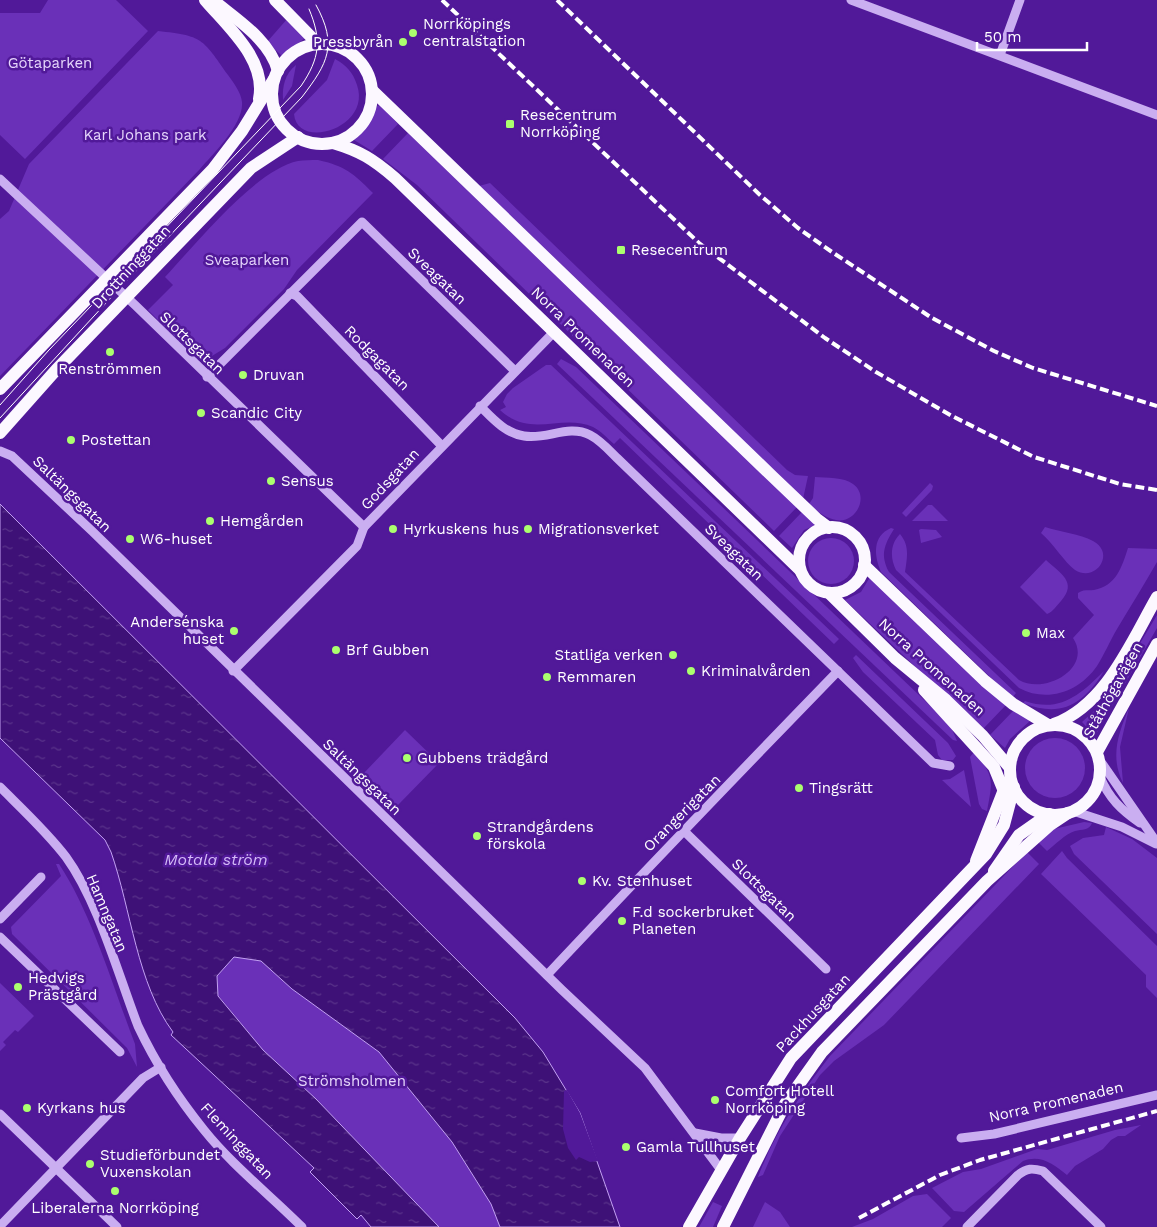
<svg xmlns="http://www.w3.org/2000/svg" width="1157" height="1227" viewBox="0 0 1157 1227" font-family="'Work Sans',sans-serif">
	<defs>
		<pattern id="water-ripples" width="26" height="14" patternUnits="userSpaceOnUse" patternTransform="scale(1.25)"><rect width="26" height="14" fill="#3e1177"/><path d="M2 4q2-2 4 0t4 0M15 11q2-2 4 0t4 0" fill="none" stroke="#5b358b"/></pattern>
	</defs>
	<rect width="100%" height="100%" fill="#511999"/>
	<g fill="#6a30b8">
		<polygon points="48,0 116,0 148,31 25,159 0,135 0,13 40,13"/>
		<polygon points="288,18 305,38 282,56 267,42"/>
		<path d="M158,31C203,36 202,38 228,75C233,82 241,92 242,102C244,124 213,154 200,169L0,376V219L9,211L29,164Z"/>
		<path d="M335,59C346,65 353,72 357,85C372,128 297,151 294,114L327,80Z"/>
		<path d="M296,65L292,86L283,100C282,86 285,74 296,65Z"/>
		<polygon points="380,105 398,124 372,151 354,140 354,137 369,122 377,106"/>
		<polygon points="408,133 797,507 774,531 417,185 383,159"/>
		<path d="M318,160C345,166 353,173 373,193L297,270L284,289L225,348L207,359L196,358L148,310L173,285L165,277C196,244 255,170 298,161C304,160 311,160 318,160Z"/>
		<polygon points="490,183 787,470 795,475 808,476 803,499 479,186"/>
		<polygon points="561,359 576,367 943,718 951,727 957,741 953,740 557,364"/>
		<path d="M546,365H551L839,639L834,644L620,438L614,444C607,438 601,431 593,427C561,413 531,439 500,410L506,407L503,402L507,394L513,388Z"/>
		<path d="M815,477C826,478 844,477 853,484C870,496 856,524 836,520C826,518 816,511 809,504L813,498Z"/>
		<polygon points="930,483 933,486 932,490 906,517 902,513"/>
		<polygon points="928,505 932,505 948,521 912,521"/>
		<polygon points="802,512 816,525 804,530 792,548 779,536"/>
		<path d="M1045,527C1060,532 1080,534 1093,541C1116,553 1096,583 1075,570C1065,563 1053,543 1041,533Z"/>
		<path d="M891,528L894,529C884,545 880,555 889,572L1016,693L1012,698L881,572C874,556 872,536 891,528Z"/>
		<polygon points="921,529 936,530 942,537 921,543 919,530"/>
		<path d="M900,534C910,546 907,558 905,572L1019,680C1045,695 1093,668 1073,638L1094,615L1078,598V593C1084,589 1088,591 1094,590C1116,586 1122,567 1128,548L1157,549V562C1144,585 1130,607 1117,629C1110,641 1104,655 1097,666C1079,692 1047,703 1019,688L896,570C890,558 890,544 900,534Z"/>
		<circle cx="831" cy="561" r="23"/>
		<path d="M1046,560C1060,573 1078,582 1061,601C1057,605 1053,612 1047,614L1020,587Z"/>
		<polygon points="870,577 1006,705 982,730 845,600 861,592"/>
		<polygon points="1157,615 1157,628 1095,736 1082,722 1106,700"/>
		<polygon points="856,655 948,743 956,756 953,760 942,760 938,755 935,740 863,672 853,658"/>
		<path d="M1104,671C1083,705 1061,718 1023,703L1025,701C1060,713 1080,695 1104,671Z"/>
		<path d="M1129,708L1120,747L1123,783C1110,757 1118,734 1129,708Z"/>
		<polygon points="1014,710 1031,720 1010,739 1005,748 990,735"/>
		<polygon points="405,730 439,763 397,806 364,773"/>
		<circle cx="1055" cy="768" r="30"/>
		<path d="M975,751C994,778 993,779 987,811L982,809L979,804L970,757Z"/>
		<polygon points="964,770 971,807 942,780 950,779"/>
		<path d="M1084,822L1092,823C1089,831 1082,829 1075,831C1065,834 1055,845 1047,851L1038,842L1054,829Z"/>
		<polygon points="1106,827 1132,839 1157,858 1157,934 1074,854 1070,846 1083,838 1104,835"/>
		<polygon points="1062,851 1067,858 1157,946 1157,998 1146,987 1146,975 1041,874"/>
		<path d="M1027,852L1039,864L884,1025L834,1061L820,1075L780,1136L763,1175L758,1177C775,1132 801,1093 830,1056Z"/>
		<path d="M56,864H59C92,914 113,987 135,1044L137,1067L127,1048L12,934L11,927L61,876Z"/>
		<polygon points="234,957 261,961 292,989 379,1052 452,1142 491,1204 500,1227 439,1227 316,1099 263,1050 218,995 217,976"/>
		<polygon points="0,983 34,1016 18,1032 15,1030 3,1042 6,1045 0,1051"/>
		<path d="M1141,1125L1125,1136H1118L1111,1140L1103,1149L1075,1166L1067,1175C1054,1164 1040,1154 1023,1161L964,1212L954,1211L932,1188L963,1172L981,1169L1037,1149L1047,1150L1115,1130Z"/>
		<polygon points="927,1194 951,1218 942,1227 852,1227 873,1219 913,1196"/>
		<polygon points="713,1202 722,1206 713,1227 699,1227"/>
		<polygon points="765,1202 780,1212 790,1227 753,1227"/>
	</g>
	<path fill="url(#water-ripples)" stroke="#c3a1f3" d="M0,504L515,1018L543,1052L580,1113L620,1227H500L491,1204L452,1142L379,1052L292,989L261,961L234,957L217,976L218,996L263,1050L316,1099L439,1227H371L361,1215L357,1219L310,1172L314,1168L171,1035L173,1032C137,984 131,909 111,852L105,840L0,738Z"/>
	<polygon fill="#511999" points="567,1090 580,1113 598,1161 590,1162 579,1157 576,1160 568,1148 563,1129 564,1091"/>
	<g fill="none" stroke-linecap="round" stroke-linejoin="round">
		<g stroke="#caaef1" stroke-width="9">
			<polyline points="851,0 1157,115"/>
			<polyline points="1000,55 1020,0"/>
			<polyline points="0,179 135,305 364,527"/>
			<polyline points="290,293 297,296 441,445"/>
			<polyline points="207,377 362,222 514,370"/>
			<path d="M480,406C493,419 505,433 524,436C547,440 568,424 590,435C600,440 609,450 617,458L933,763L950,766"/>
			<polyline points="0,451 12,456 92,531 562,990 645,1068 721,1170"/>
			<polyline points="233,671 357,546 364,527 554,332"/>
			<polyline points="1099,759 1157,843"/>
			<path d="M1100,777C1109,798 1121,810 1140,823"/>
			<path d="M0,787C22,809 47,832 66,857C98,901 118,974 138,1026C155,1062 178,1098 204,1130C232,1165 270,1195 302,1227"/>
			<polyline points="1073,811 1122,827 1156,844"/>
			<polyline points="684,831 826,969"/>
			<polyline points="0,919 41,877"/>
			<polyline points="0,937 120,1052"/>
			<path d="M547,975C643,873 740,772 838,671"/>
			<polyline points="0,1114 117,1227"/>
			<polyline points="695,1133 721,1138 740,1138"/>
			<polyline points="961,1138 994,1134 1157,1095"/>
			<polyline points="0,1226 143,1078 161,1067"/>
			<path d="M967,1227L1018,1175C1027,1168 1032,1168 1043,1171L1101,1227"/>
		</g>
		<g stroke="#fcf8ff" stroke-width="12">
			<path d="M205,0C228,27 267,60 259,99"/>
			<path d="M213,0C236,19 270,40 278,71"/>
			<polyline points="275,0 318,44"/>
			<circle cx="322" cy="94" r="50"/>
			<polyline points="373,91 773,477 817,519 829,528"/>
			<path d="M333,143C360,151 373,159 395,178L800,570"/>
			<polyline points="0,389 213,169 242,131 274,79"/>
			<polyline points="0,433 56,370 251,168 298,137"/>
			<circle cx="832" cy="560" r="33"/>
			<polyline points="864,565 985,681 1013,704 1048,725"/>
			<polyline points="829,593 895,658 946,700 983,736 1010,768"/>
			<polyline points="924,690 994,767 1003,789"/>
			<path d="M1054,724C1106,705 1131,642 1157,597"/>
			<circle cx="1055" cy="770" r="45"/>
			<polyline points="1097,752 1157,644"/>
			<polyline points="976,861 1007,782"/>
			<polyline points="994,871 1019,835 1049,814"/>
			<polyline points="689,1227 740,1138 791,1058 986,854 1004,825 1014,787"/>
			<polyline points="723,1227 785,1104 822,1052 987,881 1050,825 1068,813"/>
		</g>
		<g stroke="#fff" stroke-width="1">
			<path d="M0,405L49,350L301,86C320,58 322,40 309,9"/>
			<path d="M0,418L118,290L302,97C328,63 338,45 316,5"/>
		</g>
		<g stroke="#fff" stroke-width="4" stroke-dasharray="9 4" stroke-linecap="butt">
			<polyline points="442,0 699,243 825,338 876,372 952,416 1034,457 1120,484 1157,490"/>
			<polyline points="557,0 760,195 798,228 832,252 932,318 994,351 1033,368 1157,406"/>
			<polyline points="859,1218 940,1175 980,1160 1157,1111"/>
		</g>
	</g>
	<g fill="#abff6e" stroke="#511999" stroke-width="2">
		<circle cx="413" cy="33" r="5"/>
		<circle cx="403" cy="42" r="5"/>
		<rect x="505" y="119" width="10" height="10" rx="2.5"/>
		<rect x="616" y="245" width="10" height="10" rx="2.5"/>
		<circle cx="110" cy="352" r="5"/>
		<circle cx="243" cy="375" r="5"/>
		<circle cx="201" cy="413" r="5"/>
		<circle cx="71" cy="440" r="5"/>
		<circle cx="271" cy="481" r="5"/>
		<circle cx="210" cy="521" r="5"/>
		<circle cx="393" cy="529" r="5"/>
		<circle cx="528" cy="529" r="5"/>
		<circle cx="130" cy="539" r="5"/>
		<circle cx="234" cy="631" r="5"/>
		<circle cx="1026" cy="633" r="5"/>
		<circle cx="336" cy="650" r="5"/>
		<circle cx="673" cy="655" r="5"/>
		<circle cx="691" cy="671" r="5"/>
		<circle cx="547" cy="677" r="5"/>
		<circle cx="407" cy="758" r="5"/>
		<circle cx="799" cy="788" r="5"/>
		<circle cx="477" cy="836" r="5"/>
		<circle cx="582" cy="881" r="5"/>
		<circle cx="622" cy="921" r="5"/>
		<circle cx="18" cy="987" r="5"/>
		<circle cx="715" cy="1100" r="5"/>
		<circle cx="27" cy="1108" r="5"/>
		<circle cx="626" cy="1147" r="5"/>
		<circle cx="90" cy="1164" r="5"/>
		<circle cx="115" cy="1191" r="5"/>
	</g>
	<g text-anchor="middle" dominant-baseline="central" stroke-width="5" stroke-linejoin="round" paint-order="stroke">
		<g font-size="15" fill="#fff" stroke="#511999" text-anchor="start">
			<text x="423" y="24">Norrköpings<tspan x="423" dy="17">centralstation</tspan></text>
			<text x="393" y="42" text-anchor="end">Pressbyrån</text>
			<text x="520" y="115">Resecentrum<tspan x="520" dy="17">Norrköping</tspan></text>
			<text x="631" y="250">Resecentrum</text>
			<text x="110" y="369" text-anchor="middle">Renströmmen</text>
			<text x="253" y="375">Druvan</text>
			<text x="211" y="413">Scandic City</text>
			<text x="81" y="440">Postettan</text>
			<text x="281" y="481">Sensus</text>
			<text x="220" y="521">Hemgården</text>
			<text x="403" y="529">Hyrkuskens hus</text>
			<text x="538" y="529">Migrationsverket</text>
			<text x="140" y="539">W6-huset</text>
			<text x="224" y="622" text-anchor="end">Andersénska<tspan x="224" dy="17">huset</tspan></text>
			<text x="1036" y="633">Max</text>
			<text x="346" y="650">Brf Gubben</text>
			<text x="663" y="655" text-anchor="end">Statliga verken</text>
			<text x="701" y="671">Kriminalvården</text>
			<text x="557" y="677">Remmaren</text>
			<text x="417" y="758">Gubbens trädgård</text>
			<text x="809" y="788">Tingsrätt</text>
			<text x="487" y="827">Strandgårdens<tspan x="487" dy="17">förskola</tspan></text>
			<text x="592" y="881">Kv. Stenhuset</text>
			<text x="632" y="912">F.d sockerbruket<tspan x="632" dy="17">Planeten</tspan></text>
			<text x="28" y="978">Hedvigs<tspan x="28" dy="17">Prästgård</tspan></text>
			<text x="725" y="1091">Comfort Hotell<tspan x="725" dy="17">Norrköping</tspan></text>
			<text x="37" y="1108">Kyrkans hus</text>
			<text x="636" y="1147">Gamla Tullhuset</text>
			<text x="100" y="1155">Studieförbundet<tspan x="100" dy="17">Vuxenskolan</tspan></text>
			<text x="115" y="1208" text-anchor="middle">Liberalerna Norrköping</text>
		</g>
		<g font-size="15" fill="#e6d6fc" stroke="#511999">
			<text x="50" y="63">Götaparken</text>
			<text x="145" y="135">Karl Johans park</text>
			<text x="247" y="260">Sveaparken</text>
			<text x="352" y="1081">Strömsholmen</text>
		</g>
		<g font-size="15" fill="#fff" stroke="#511999">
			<text transform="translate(131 267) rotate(-47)">Drottninggatan</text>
			<text transform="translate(437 276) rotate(44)">Sveagatan</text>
			<text transform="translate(583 337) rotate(44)">Norra Promenaden</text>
			<text transform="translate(192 343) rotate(44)">Slottsgatan</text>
			<text transform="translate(377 358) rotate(45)">Rodgagatan</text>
			<text transform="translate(390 479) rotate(-47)">Godsgatan</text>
			<text transform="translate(72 494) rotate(44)">Saltängsgatan</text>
			<text transform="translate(734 552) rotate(44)">Sveagatan</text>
			<text transform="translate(932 667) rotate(42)">Norra Promenaden</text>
			<text transform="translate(1113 690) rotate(-61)">Ståthögavägen</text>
			<text transform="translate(362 777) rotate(44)">Saltängsgatan</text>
			<text transform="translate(682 813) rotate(-45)">Orangerigatan</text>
			<text transform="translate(764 890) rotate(44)">Slottsgatan</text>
			<text transform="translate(107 913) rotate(67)">Hamngatan</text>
			<text transform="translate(813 1013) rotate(-47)">Packhusgatan</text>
			<text transform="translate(1056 1102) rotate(-13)">Norra Promenaden</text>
			<text transform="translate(237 1141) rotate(47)">Fleminggatan</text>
		</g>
		<g font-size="16" font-style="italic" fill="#d4bbf7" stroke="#511999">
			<text x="216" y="859">Motala ström</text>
		</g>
	</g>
	<path d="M977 42v8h110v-8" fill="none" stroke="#ffffff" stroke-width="2.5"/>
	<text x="984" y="42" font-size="15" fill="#ffffff" stroke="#511999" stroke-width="4" paint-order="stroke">50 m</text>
</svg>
